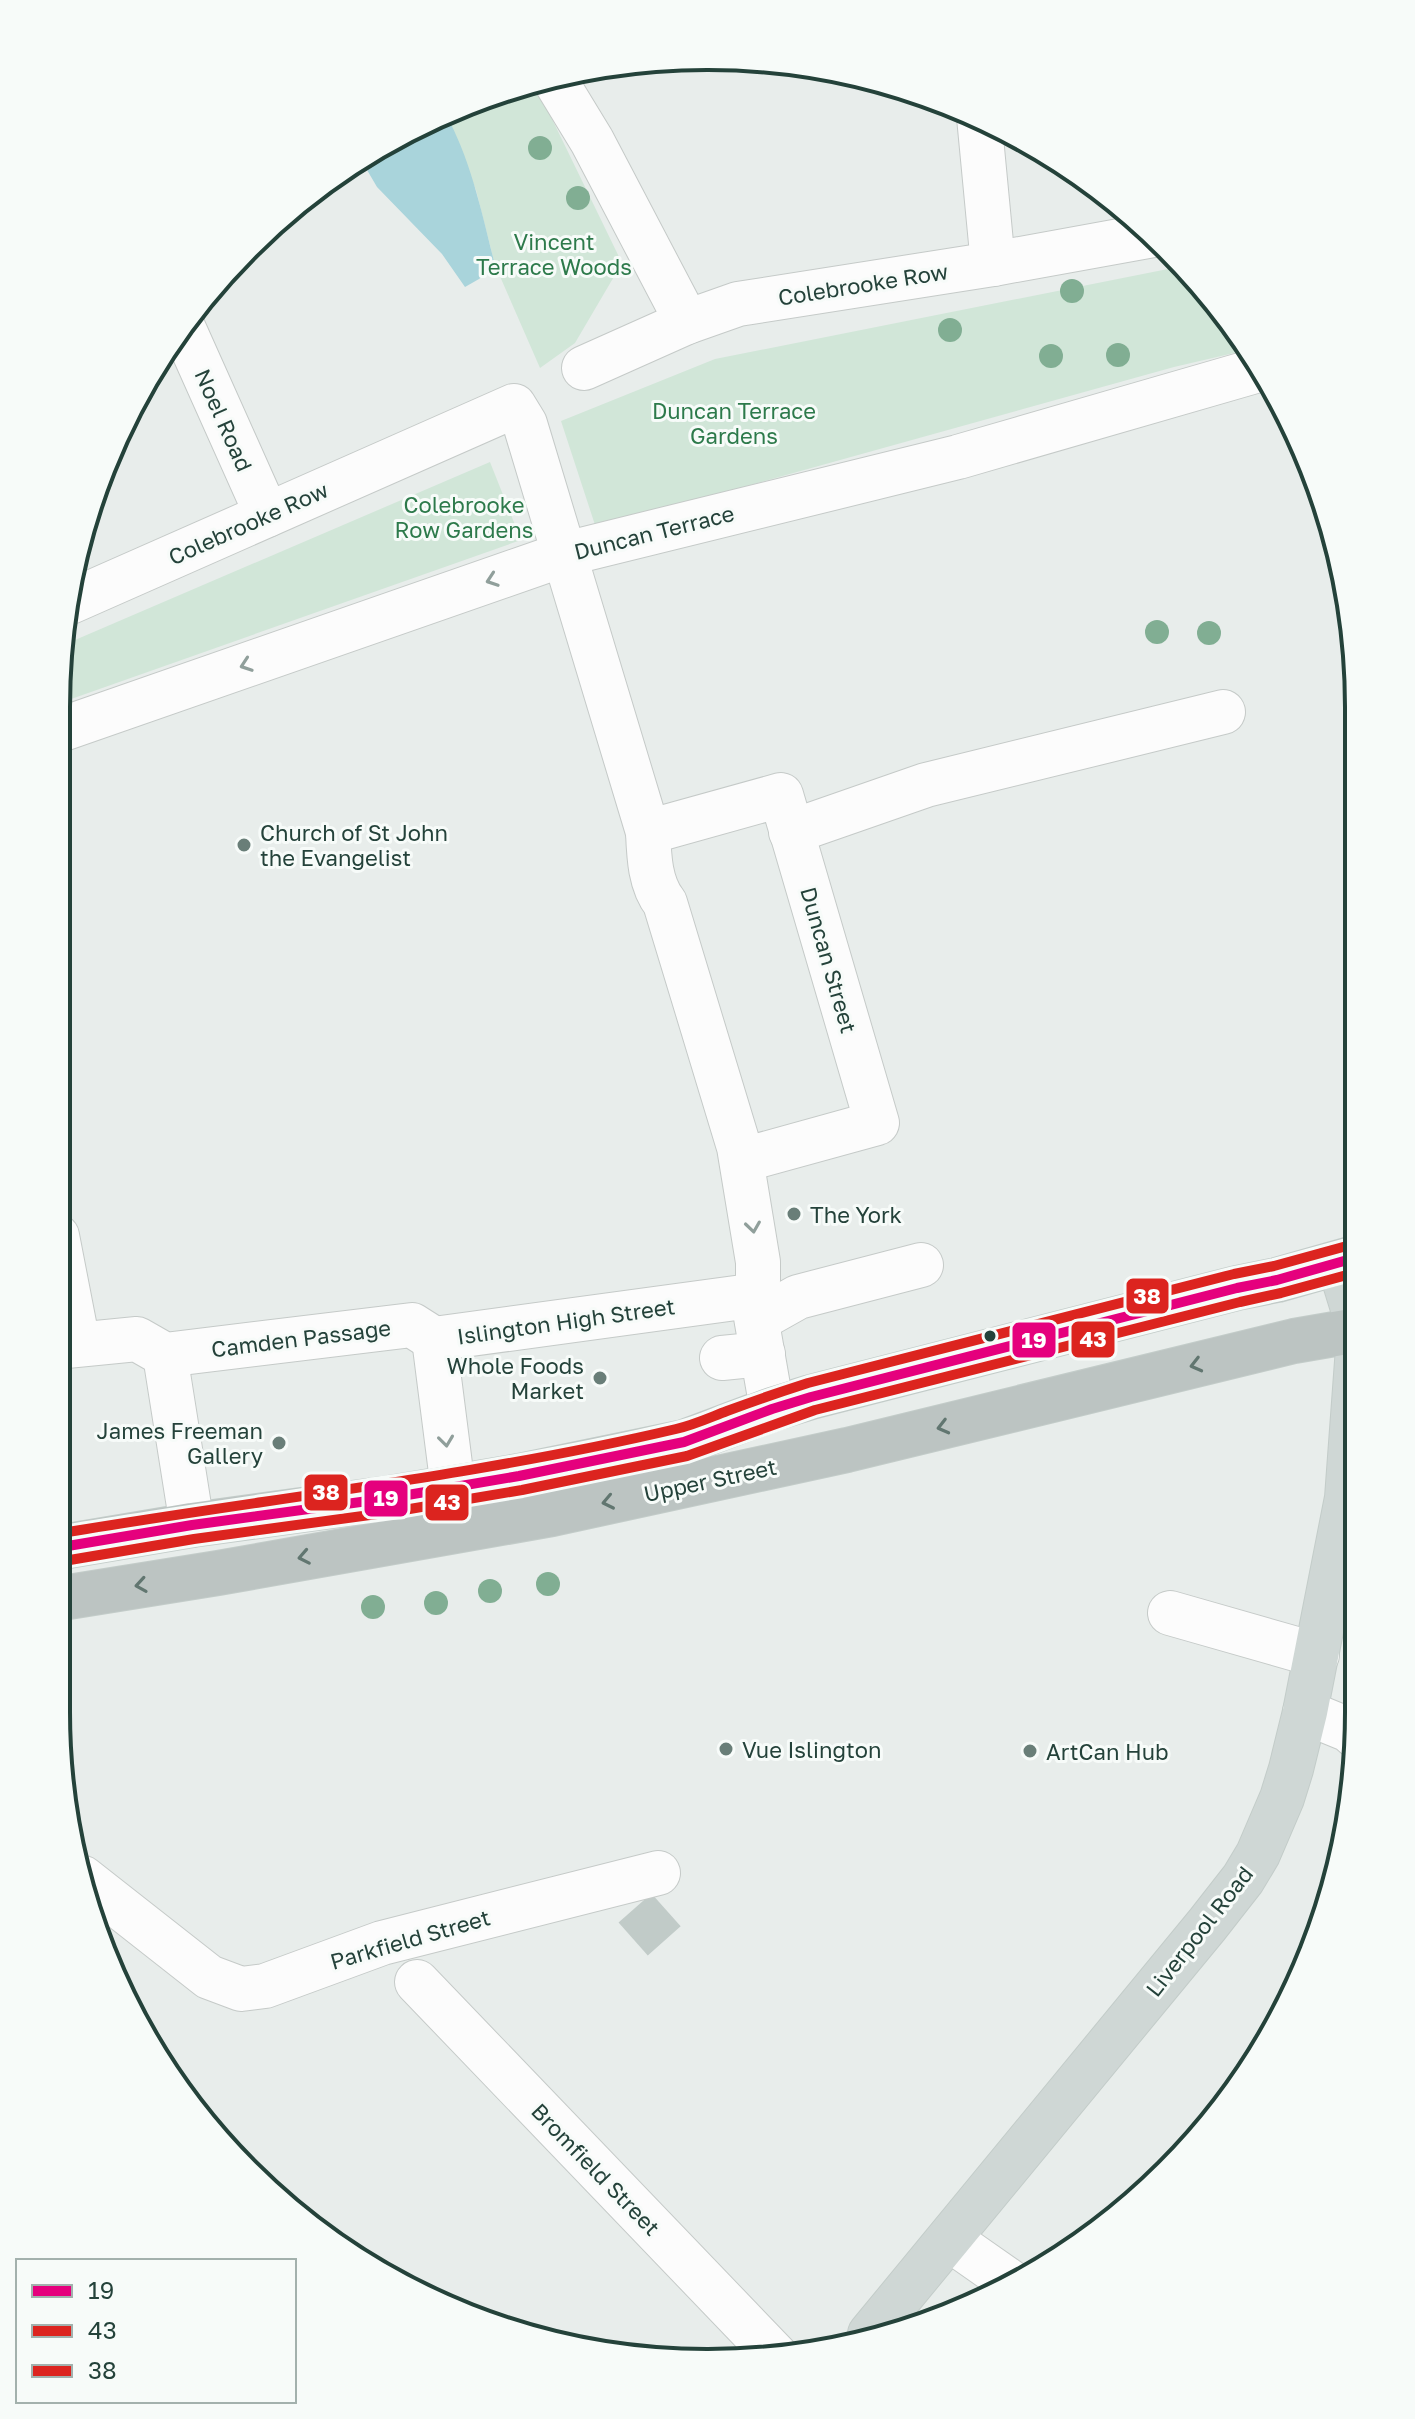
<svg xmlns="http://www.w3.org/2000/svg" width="1415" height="2419" viewBox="0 0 1415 2419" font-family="'Golos Text',sans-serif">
	<rect width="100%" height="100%" fill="#e8edeb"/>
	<g fill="#d1e6d8">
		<polygon points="534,82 622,263 575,343 540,368 495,265 476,190 445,113 458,106"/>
		<polygon points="1183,266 1247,350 1174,367 596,528 561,421 715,359"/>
		<polygon points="490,462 521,540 57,704 57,664 61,646"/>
	</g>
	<path fill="#a9d4db" d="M445,113C471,159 482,214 495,265L479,279L465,287L442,254L377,187L360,158Z"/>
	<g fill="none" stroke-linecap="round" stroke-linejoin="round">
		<polyline stroke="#c1cbc8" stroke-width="44" stroke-dasharray="44 22" stroke-linecap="butt" points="635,1908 667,1944"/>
		<defs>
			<g id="minor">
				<polyline points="553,77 592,141 687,322"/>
				<polyline points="979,117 993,264"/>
				<polyline points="182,325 267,515"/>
				<polyline points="584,368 687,322 738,304 993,264 1153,235"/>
				<path d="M70,602L514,406L525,424L648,832C649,857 650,884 665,903L739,1147L758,1262V1281L752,1294L772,1409"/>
				<polyline points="57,731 565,554 958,457 1262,369"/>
				<polyline points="648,832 781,795 877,1123 743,1160"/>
				<polyline points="791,832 926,785 1223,712"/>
				<polyline points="57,1236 78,1344"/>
				<polyline points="757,1320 798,1297 921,1265"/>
				<polyline points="434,1339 743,1297 752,1294"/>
				<polyline points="434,1339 453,1488 441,1521"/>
				<polyline points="56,1347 137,1339 165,1355 412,1325 434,1339"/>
				<polyline points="165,1355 192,1525"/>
				<polyline points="722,1358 763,1354"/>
				<polyline points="1170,1613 1317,1655"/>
				<polyline points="1305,1712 1349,1730 1358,1738"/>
				<polyline points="83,1878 209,1977 241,1989 265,1986 382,1943 658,1873"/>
				<polyline points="417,1982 776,2356"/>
				<polyline points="949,2239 1009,2281"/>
			</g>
			<g id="major">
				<polyline points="1339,1263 1358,1325"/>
				<polyline points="870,2334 1207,1925 1243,1879 1258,1854 1282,1798 1291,1769 1305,1712 1347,1498 1358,1348"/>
			</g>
			<g id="highway">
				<polyline points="56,1548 192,1525 390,1498 519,1476 684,1442 772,1409 811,1397 1237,1288 1277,1280 1358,1257"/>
				<polyline points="56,1599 218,1573 552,1514 847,1450 1294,1341 1358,1330"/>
			</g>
		</defs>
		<use href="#minor" stroke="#c5cac8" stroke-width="46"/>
		<use href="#major" stroke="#c3ccc9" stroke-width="46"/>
		<use href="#highway" stroke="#c3ccc9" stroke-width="46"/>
		<use href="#minor" stroke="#fcfcfc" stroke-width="44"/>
		<use href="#major" stroke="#cfd7d5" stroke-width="44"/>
		<use href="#highway" stroke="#bcc4c2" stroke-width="44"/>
		<defs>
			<polyline id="bus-1" points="56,1548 192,1525 390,1498 519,1476 684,1442 772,1409 811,1397 1237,1288 1277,1280 1358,1257"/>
			<polyline id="bus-2" points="58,1562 194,1539 392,1512 522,1490 687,1456 815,1410 1240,1302 1281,1293 1358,1272"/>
			<path id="bus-3" d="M56,1534C263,1499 472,1477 676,1429C694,1425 711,1417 727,1411C754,1401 780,1392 808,1383L1234,1274L1274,1266L1354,1244"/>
		</defs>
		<use href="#bus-1" stroke="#f7fbf9" stroke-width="16"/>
		<use href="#bus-2" stroke="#f7fbf9" stroke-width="16"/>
		<use href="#bus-3" stroke="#f7fbf9" stroke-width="16"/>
		<use href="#bus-1" stroke="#e5007d" stroke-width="10"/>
		<use href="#bus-2" stroke="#dc241f" stroke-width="10"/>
		<use href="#bus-3" stroke="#dc241f" stroke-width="10"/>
	</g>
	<g fill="#81ae93">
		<circle cx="540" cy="148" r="12"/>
		<circle cx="578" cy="198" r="12"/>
		<circle cx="1072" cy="291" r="12"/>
		<circle cx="950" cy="330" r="12"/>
		<circle cx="1118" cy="355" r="12"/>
		<circle cx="1051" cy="356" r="12"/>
		<circle cx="1157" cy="632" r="12"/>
		<circle cx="1209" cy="633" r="12"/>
		<circle cx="548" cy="1584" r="12"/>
		<circle cx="490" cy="1591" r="12"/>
		<circle cx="436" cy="1603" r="12"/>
		<circle cx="373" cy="1607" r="12"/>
	</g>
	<defs><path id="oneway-chevron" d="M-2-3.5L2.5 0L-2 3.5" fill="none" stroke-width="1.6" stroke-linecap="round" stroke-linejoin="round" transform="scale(2)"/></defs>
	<g stroke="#909f9b">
		<use href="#oneway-chevron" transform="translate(492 580) rotate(161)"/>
		<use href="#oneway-chevron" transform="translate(246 665) rotate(161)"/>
		<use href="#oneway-chevron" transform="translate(753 1227) rotate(82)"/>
		<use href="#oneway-chevron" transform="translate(446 1441) rotate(83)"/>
	</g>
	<g stroke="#617670">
		<use href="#oneway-chevron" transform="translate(1196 1365) rotate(166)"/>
		<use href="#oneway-chevron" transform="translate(943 1427) rotate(166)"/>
		<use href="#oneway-chevron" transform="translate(608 1502) rotate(168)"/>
		<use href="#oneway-chevron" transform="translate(304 1557) rotate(169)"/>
		<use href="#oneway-chevron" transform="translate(141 1585) rotate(171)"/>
	</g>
	<g fill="#697e78" stroke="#f7fbf9" stroke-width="3">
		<circle cx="244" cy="845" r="8"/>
		<circle cx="794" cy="1214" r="8"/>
		<circle cx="600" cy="1378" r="8"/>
		<circle cx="279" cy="1443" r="8"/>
		<circle cx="726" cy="1749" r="8"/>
		<circle cx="1030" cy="1751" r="8"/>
	</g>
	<circle fill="#24423a" stroke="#f7fbf9" stroke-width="3" cx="990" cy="1336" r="7"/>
	<g text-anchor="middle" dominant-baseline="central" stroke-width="6" stroke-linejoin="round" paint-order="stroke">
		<g font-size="22" fill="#2d7a4b" stroke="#f7fbf9">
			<text x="554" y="241">Vincent<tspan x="554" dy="25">Terrace Woods</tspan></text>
			<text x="734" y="410">Duncan Terrace<tspan x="734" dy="25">Gardens</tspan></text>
			<text x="464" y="504">Colebrooke<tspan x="464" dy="25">Row Gardens</tspan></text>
		</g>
		<g font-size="22" fill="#24423a" stroke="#f7fbf9">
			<text transform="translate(863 284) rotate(-9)">Colebrooke Row</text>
			<text transform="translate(224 420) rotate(66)">Noel Road</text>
			<text transform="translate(248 523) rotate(-24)">Colebrooke Row</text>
			<text transform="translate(654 532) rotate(-14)">Duncan Terrace</text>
			<text transform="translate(829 960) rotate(74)">Duncan Street</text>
			<text transform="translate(566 1321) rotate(-8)">Islington High Street</text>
			<text transform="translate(301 1338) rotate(-7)">Camden Passage</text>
			<text transform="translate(710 1480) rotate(-12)">Upper Street</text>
			<text transform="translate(1199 1931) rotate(-52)">Liverpool Road</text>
			<text transform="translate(410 1939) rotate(-16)">Parkfield Street</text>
			<text transform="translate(596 2169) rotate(46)">Bromfield Street</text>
		</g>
		<g font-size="22" fill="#24423a" stroke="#f7fbf9" text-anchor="start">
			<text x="260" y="832">Church of St John<tspan x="260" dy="25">the Evangelist</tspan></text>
			<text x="810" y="1214">The York</text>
			<text x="584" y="1365" text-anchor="end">Whole Foods<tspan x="584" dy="25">Market</tspan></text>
			<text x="263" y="1430" text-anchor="end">James Freeman<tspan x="263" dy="25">Gallery</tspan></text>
			<text x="742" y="1749">Vue Islington</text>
			<text x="1046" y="1751">ArtCan Hub</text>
		</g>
	</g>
	<path d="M0 0H1415V2419H0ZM707 70H708A637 637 0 0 1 1345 707V1712A637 637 0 0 1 708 2349H707A637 637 0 0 1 70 1712V707A637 637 0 0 1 707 70Z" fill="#f7fbf9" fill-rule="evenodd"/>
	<path fill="none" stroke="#24423a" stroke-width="4" d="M707 70H708A637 637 0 0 1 1345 707V1712A637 637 0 0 1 708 2349H707A637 637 0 0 1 70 1712V707A637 637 0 0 1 707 70Z"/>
	<g stroke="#f7fbf9" stroke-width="3">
		<rect x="1125" y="1277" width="45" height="38" rx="8" fill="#dc241f"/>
		<rect x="1070" y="1320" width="46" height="39" rx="8" fill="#dc241f"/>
		<rect x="1011" y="1321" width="46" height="38" rx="8" fill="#e5007d"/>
		<rect x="303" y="1473" width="46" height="39" rx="8" fill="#dc241f"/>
		<rect x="363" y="1479" width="46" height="39" rx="8" fill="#e5007d"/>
		<rect x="424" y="1483" width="46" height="39" rx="8" fill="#dc241f"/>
	</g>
	<g font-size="22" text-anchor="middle" font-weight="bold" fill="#fff">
		<text x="1147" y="1304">38</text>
		<text x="1093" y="1347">43</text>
		<text x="1034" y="1348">19</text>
		<text x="326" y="1500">38</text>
		<text x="386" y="1506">19</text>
		<text x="447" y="1510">43</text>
	</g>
	<rect x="16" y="2259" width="280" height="144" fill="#f7fbf9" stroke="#a3b1ad" stroke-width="2"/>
	<rect x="32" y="2285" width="40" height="12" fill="#e5007d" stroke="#a3b1ad" stroke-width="2"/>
	<text x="88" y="2299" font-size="24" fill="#24423a">19</text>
	<rect x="32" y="2325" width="40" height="12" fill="#dc241f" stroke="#a3b1ad" stroke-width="2"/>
	<text x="88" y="2339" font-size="24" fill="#24423a">43</text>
	<rect x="32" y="2365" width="40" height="12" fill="#dc241f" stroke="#a3b1ad" stroke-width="2"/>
	<text x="88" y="2379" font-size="24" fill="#24423a">38</text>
</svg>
